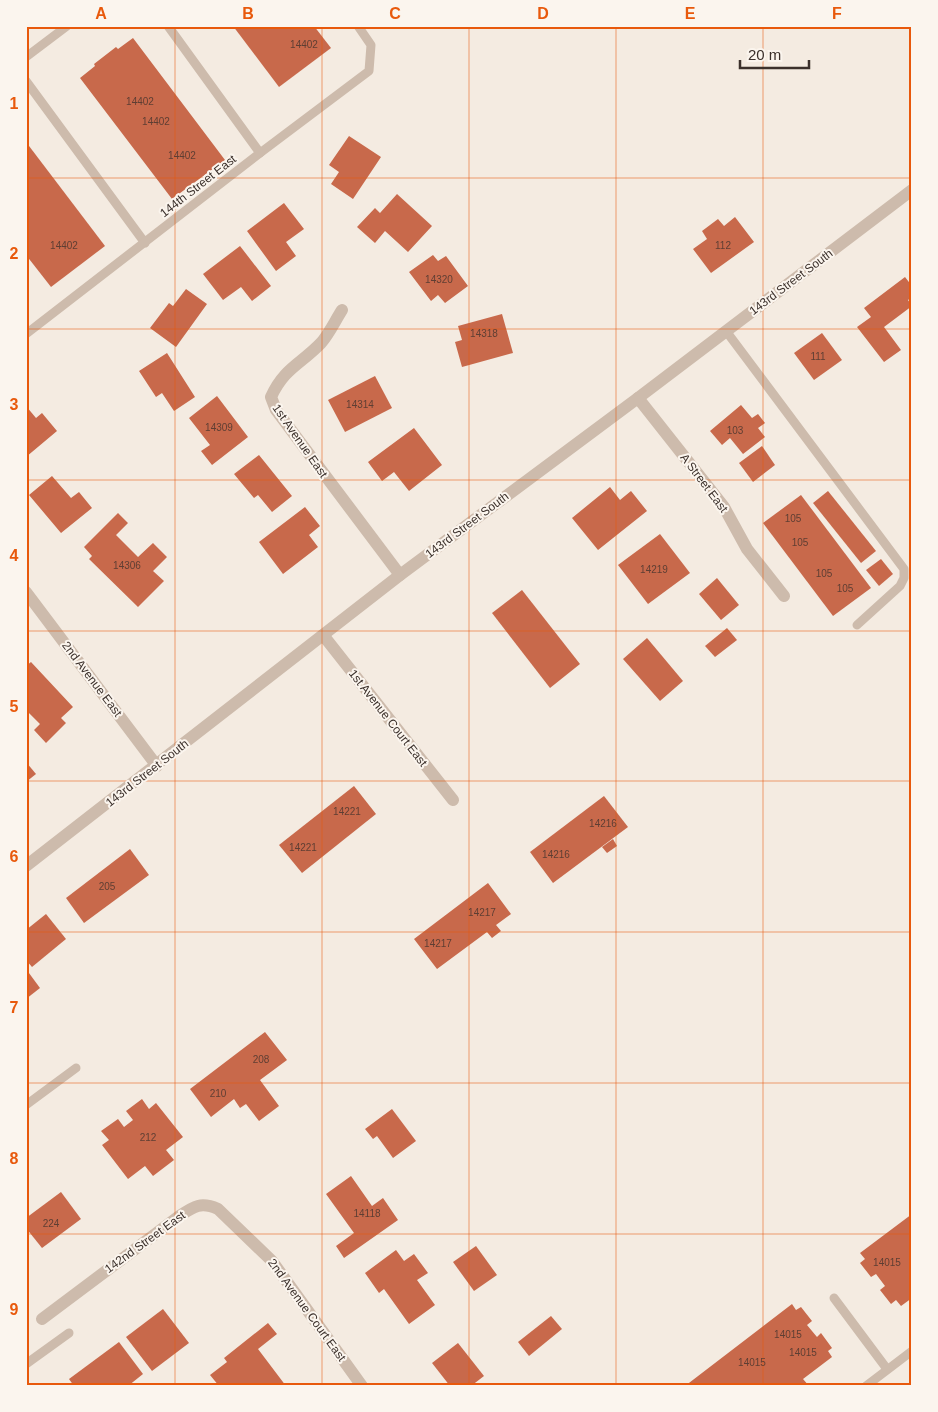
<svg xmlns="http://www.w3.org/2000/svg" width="938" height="1412" viewBox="0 0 938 1412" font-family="Helvetica,sans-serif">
	<rect width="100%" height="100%" fill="#f4ebe1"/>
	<g fill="#c8694b">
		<polygon points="233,26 314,26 331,48 279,87"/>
		<polygon points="133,38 225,160 172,199 80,78 95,66 94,64 116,47 118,49"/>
		<polygon points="349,136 381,157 353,199 331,184 339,172 329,165"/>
		<polygon points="26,142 105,246 51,287 26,255"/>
		<polygon points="397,194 432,226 408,252 385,231 375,243 357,227 375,208 380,213"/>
		<polygon points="284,203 304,229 286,242 296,256 276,271 247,231"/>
		<polygon points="735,217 754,242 711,273 693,249 707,239 702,231 718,219 724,226"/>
		<polygon points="240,246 271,286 252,301 241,287 223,300 203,274"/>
		<polygon points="433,255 438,261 446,256 468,286 445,303 438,295 431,301 409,272"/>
		<polygon points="905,277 912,286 912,297 908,300 912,306 884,327 901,350 884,362 857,327 871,317 864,308"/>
		<polygon points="186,289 207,304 176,347 150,328 169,303 173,306"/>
		<polygon points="502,314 513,353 462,367 455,342 462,340 458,326"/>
		<polygon points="822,333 842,360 814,380 794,353"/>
		<polygon points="167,353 195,397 174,411 162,393 156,397 139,371"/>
		<polygon points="375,376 392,408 345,432 328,400"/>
		<polygon points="217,396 248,437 212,465 201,451 210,445 189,418"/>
		<polygon points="741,405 752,418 758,414 765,423 758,428 765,437 743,454 730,438 722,445 710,431"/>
		<polygon points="26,406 36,418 42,413 57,431 26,457"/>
		<polygon points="414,428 442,465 409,491 394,472 382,481 368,462"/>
		<polygon points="762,446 775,465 753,482 739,463"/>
		<polygon points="259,455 292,496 272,512 258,495 254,498 234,474"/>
		<polygon points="52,476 71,498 79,492 92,508 61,533 29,495"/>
		<polygon points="610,487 620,500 631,491 647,511 598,550 572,518"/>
		<polygon points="828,491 876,551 861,563 813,503"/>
		<polygon points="801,495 871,588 833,616 763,523"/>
		<polygon points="305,507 320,526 309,535 318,547 283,574 259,542"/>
		<polygon points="118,513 128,523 116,535 138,557 153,543 167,557 153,571 164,581 138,607 89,559 92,556 84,547"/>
		<polygon points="660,534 690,573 648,604 618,565"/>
		<polygon points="881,559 893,574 879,586 866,570"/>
		<polygon points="717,578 739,605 721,620 699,594"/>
		<polygon points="522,590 580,664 550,688 492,613"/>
		<polygon points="727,628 737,640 715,657 705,646"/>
		<polygon points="647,638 683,681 660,701 623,659"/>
		<polygon points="31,662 73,707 61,718 66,723 46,743 34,730 40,724 26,710 26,666"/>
		<polygon points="26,762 36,774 26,782"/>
		<polygon points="354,786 376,814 302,873 279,845"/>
		<polygon points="604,796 628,827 553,883 530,852"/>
		<polygon points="613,839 617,846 607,853 602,847"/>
		<polygon points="130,849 149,875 84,923 66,898"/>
		<polygon points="488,883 511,914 496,925 501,931 492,938 487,932 437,969 414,939"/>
		<polygon points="46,914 66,939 32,967 26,960 26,930"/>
		<polygon points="26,969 40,988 26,999"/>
		<polygon points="265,1032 287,1060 260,1080 279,1106 259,1121 246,1104 240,1108 234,1099 211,1117 190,1089"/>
		<polygon points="142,1099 149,1109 156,1103 183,1137 166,1150 174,1160 153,1176 145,1166 128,1179 102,1145 109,1140 101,1131 118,1119 124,1127 133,1120 126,1111"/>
		<polygon points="392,1109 416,1141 393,1158 377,1136 373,1139 365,1129"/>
		<polygon points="351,1176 372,1206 383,1198 398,1220 344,1258 336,1246 354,1233 326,1194"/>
		<polygon points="61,1192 81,1219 42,1248 26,1228 26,1218"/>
		<polygon points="912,1214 912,1298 901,1306 896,1300 891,1304 880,1290 885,1286 876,1274 871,1277 860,1263 865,1259 860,1253"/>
		<polygon points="476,1246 497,1275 474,1291 453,1262"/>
		<polygon points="396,1250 404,1261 414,1254 428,1273 417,1280 435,1305 409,1324 384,1289 379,1293 365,1273"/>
		<polygon points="792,1304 796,1310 801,1307 812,1321 807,1325 817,1337 821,1333 832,1348 828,1351 832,1357 803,1379 809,1386 685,1386"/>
		<polygon points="163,1309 189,1343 152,1371 126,1337"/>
		<polygon points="551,1316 562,1329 529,1356 518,1342"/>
		<polygon points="268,1323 277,1334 258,1349 286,1386 219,1386 210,1375 227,1362 224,1358"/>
		<polygon points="119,1342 143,1374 128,1386 74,1386 69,1379"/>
		<polygon points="458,1343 484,1376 471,1386 450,1386 432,1363"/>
	</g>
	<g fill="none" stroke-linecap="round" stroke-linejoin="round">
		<g stroke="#cdbbac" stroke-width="9">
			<polyline points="26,57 67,26"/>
			<polyline points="26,81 145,243"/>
			<polyline points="260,153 369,71 371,45 358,26"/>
			<polyline points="726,331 904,569 904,578 900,586 857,625"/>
			<polyline points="26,334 260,153 168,26"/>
			<polyline points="26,1105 76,1068"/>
			<polyline points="834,1298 887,1369"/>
			<polyline points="26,1364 69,1333"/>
			<polyline points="866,1386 912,1351"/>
		</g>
		<g stroke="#cdbbac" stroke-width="12">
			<path d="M342,310C335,321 329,334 321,343C301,364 284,368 271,397L276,410L400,575"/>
			<polyline points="638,398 724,507 747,549 784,596"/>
			<polyline points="26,592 157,766"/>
			<polyline points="323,635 453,800"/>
			<polyline points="26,866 400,575 638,398 912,190"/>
			<path d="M42,1319L178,1217C193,1207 200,1201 218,1209L272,1261L362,1386"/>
		</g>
	</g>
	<path fill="none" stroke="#e8590c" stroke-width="1" stroke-opacity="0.55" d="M175,26V1386M322,26V1386M469,26V1386M616,26V1386M763,26V1386M26,178H912M26,329H912M26,480H912M26,631H912M26,781H912M26,932H912M26,1083H912M26,1234H912"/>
	<g text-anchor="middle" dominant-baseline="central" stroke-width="4" stroke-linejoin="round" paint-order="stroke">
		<g font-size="10" fill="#5e3e33">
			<text x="304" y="44">14402</text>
			<text x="140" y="101">14402</text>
			<text x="156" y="121">14402</text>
			<text x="182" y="155">14402</text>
			<text x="64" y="245">14402</text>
			<text x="723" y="245">112</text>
			<text x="439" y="279">14320</text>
			<text x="484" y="333">14318</text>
			<text x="818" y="356">111</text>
			<text x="360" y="404">14314</text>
			<text x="219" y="427">14309</text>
			<text x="735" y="430">103</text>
			<text x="793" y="518">105</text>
			<text x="800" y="542">105</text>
			<text x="127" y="565">14306</text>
			<text x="654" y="569">14219</text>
			<text x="824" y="573">105</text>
			<text x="845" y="588">105</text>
			<text x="347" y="811">14221</text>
			<text x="603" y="823">14216</text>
			<text x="303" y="847">14221</text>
			<text x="556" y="854">14216</text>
			<text x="107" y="886">205</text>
			<text x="482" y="912">14217</text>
			<text x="438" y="943">14217</text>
			<text x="261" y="1059">208</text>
			<text x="218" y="1093">210</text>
			<text x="148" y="1137">212</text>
			<text x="367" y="1213">14118</text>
			<text x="51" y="1223">224</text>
			<text x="887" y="1262">14015</text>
			<text x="788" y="1334">14015</text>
			<text x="803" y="1352">14015</text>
			<text x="752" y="1362">14015</text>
		</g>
		<g font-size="12" fill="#3b302b" stroke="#fbf5ee">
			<text transform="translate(198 186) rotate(-38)">144th Street East</text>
			<text transform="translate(791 282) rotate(-37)">143rd Street South</text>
			<text transform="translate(300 441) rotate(55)">1st Avenue East</text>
			<text transform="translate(704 483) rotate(53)">A Street East</text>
			<text transform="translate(467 525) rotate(-37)">143rd Street South</text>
			<text transform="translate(92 679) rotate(53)">2nd Avenue East</text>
			<text transform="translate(388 718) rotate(52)">1st Avenue Court East</text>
			<text transform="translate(147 773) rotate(-38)">143rd Street South</text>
			<text transform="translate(145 1242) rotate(-36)">142nd Street East</text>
			<text transform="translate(307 1310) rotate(54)">2nd Avenue Court East</text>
		</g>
	</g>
	<rect width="938" height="1412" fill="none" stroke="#fbf5ee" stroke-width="55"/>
	<path d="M740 60v8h69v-8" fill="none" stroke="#3b302b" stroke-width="2.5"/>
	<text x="748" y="60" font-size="15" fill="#3b302b" stroke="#fbf5ee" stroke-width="4" paint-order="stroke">20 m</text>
	<rect x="28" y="28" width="882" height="1356" fill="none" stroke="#e8590c" stroke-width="2"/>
	<g font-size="16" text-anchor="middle" font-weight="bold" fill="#e8590c">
		<text x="101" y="19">A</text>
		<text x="248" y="19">B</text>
		<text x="395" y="19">C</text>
		<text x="543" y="19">D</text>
		<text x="690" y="19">E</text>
		<text x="837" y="19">F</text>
		<text x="14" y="109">1</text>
		<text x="14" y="259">2</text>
		<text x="14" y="410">3</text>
		<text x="14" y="561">4</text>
		<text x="14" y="712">5</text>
		<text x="14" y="862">6</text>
		<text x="14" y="1013">7</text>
		<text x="14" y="1164">8</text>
		<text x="14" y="1315">9</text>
	</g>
</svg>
